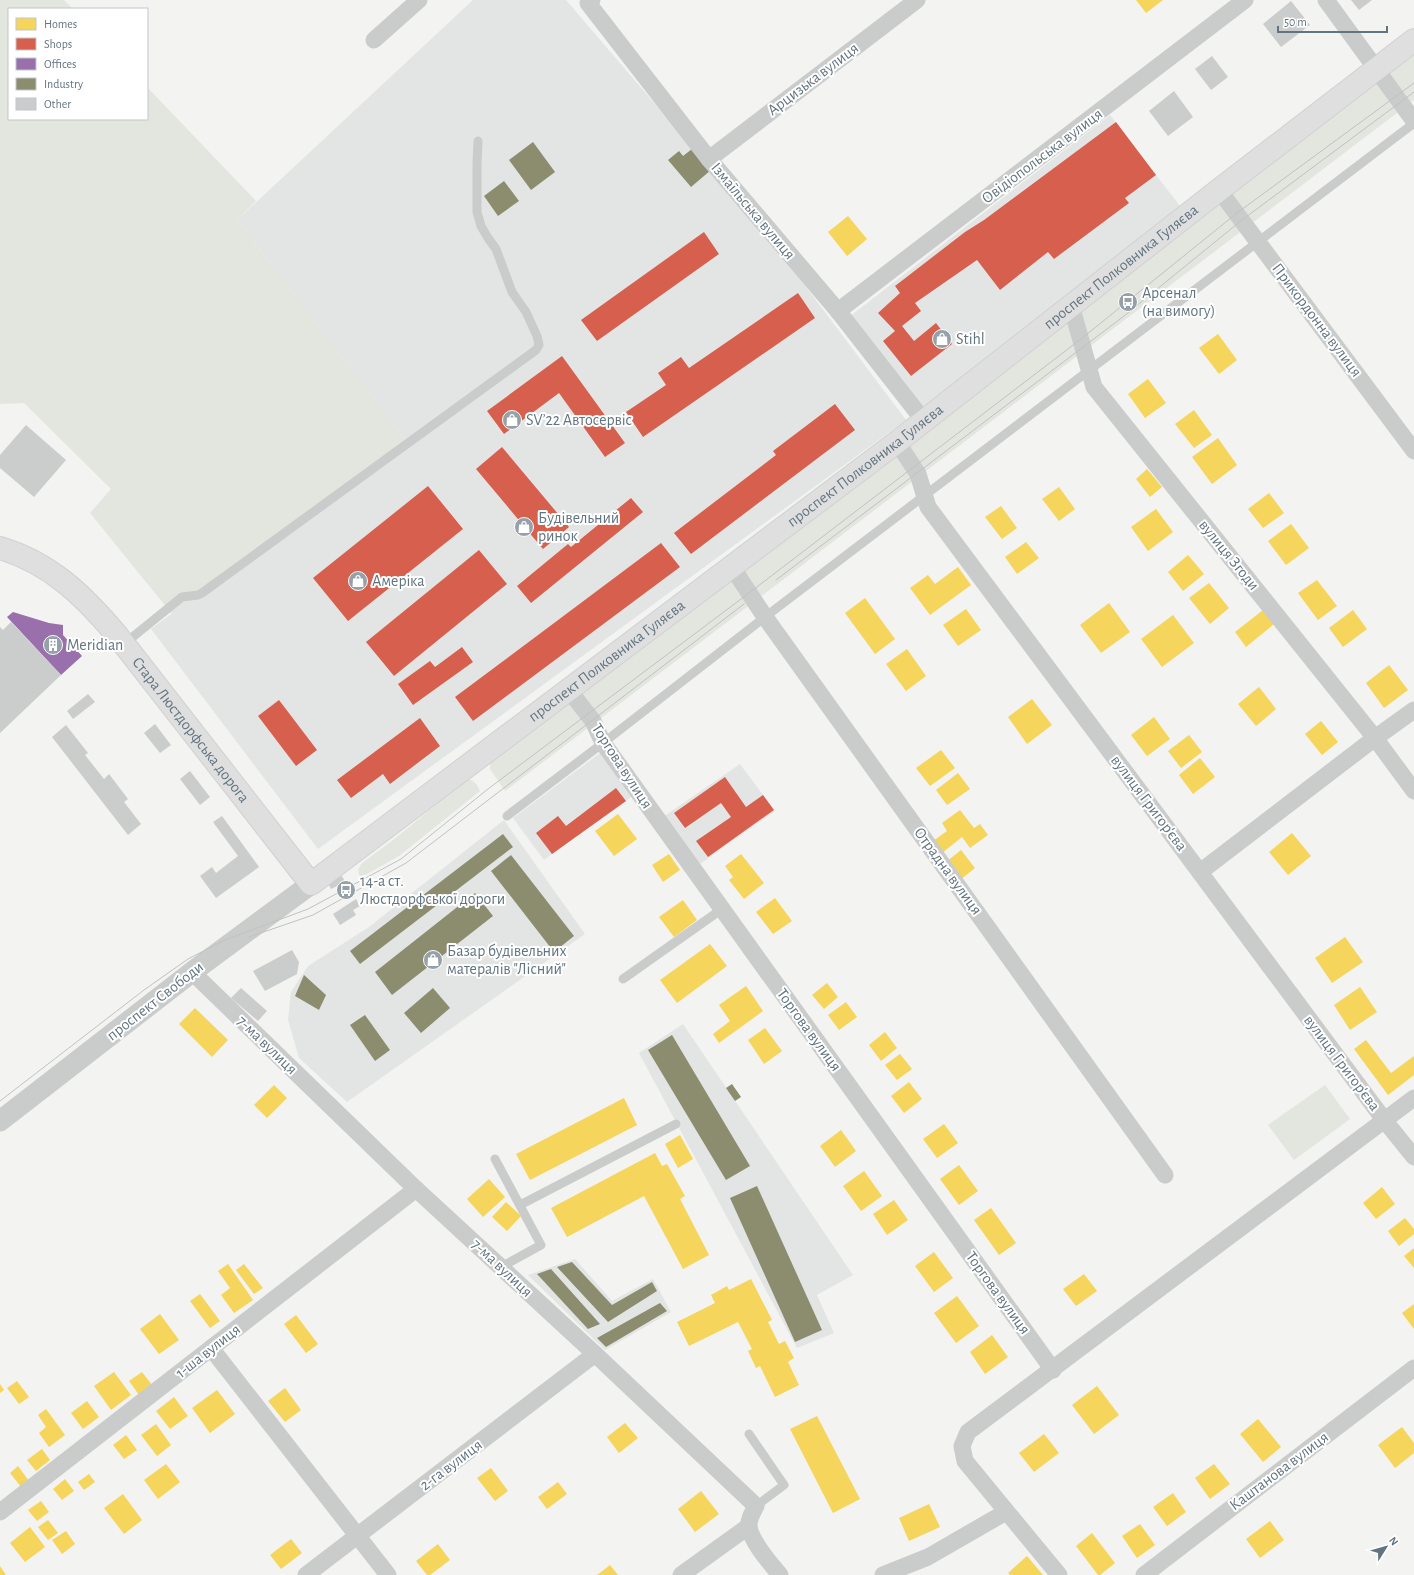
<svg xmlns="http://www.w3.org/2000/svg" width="1414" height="1575" viewBox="0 0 1414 1575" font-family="'Alegreya Sans',sans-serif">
	<rect width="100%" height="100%" fill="#f3f3f1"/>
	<g fill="#e3e5e4">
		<polygon points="473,0 566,0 733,195 773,243 906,420 318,849 151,629 405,440 237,220"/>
		<polygon points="1110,115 1183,210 921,410 849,317"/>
		<polygon points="604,750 634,795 544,860 513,818"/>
		<polygon points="740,764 775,811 700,864 663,817"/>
		<polygon points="504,820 585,934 347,1102 299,1058 288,1020 291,992 308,966 369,927"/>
		<polygon points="683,1024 853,1275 817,1295 834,1333 797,1348 639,1053"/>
		<polygon points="575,1259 612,1301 653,1279 671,1312 605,1350 528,1275"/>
	</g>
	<g fill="#e2e6df">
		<polygon points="0,0 64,0 73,9 9,9 9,119 147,119 147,87 256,201 237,220 405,440 172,614 90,513 111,489 24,403 0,404"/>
		<polygon points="1414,50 1414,100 505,791 490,769 490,761"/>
		<polygon points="466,780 472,780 477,785 480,791 399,856 360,878 358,870 361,864 397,837"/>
		<polygon points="1325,1085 1350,1119 1294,1160 1268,1125"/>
	</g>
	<g fill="#f6d55c">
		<polygon points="1136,0 1163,0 1146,13"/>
		<polygon points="848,216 867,239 847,256 828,232"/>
		<polygon points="1218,334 1237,360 1219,374 1199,348"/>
		<polygon points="1148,379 1166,403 1145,418 1128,394"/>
		<polygon points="1194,410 1212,435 1194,448 1175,424"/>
		<polygon points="1218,438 1237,465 1212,484 1192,457"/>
		<polygon points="1147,469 1162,487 1150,497 1136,479"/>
		<polygon points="1059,487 1075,509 1059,521 1042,499"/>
		<polygon points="1269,493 1284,513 1263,528 1248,509"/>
		<polygon points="1001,506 1017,528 1002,539 985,517"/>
		<polygon points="1156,509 1173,532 1148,551 1131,527"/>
		<polygon points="1291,524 1309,548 1286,565 1268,541"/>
		<polygon points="1026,542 1039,558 1017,574 1005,557"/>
		<polygon points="1188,555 1204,574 1183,591 1168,572"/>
		<polygon points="958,567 971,585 930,615 910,588 928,575 935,584"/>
		<polygon points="1317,580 1337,606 1318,620 1298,593"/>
		<polygon points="1209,583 1229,608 1210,624 1189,598"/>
		<polygon points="865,598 895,639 875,654 845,613"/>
		<polygon points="1109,603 1130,632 1101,653 1080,625"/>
		<polygon points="966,609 981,630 958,646 943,625"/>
		<polygon points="1263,610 1274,624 1246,647 1235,632"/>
		<polygon points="1353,610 1367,629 1343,647 1329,628"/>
		<polygon points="1173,615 1194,643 1162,667 1141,639"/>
		<polygon points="907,649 926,676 906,691 886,664"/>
		<polygon points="1389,665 1408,690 1384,708 1366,683"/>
		<polygon points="1259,687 1276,709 1256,726 1238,704"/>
		<polygon points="1032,699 1052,725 1027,744 1008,717"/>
		<polygon points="1154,717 1170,739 1147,756 1131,735"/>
		<polygon points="1321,721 1338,742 1322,755 1305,734"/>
		<polygon points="1189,735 1202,752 1181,768 1168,751"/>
		<polygon points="941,750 955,768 930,786 916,768"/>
		<polygon points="1200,758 1215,777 1193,794 1179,775"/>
		<polygon points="958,773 970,789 947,805 936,790"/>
		<polygon points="960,810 974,828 980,824 988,835 970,848 962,837 942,853 933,841 947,831 942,823"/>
		<polygon points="618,814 637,839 614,856 595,831"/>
		<polygon points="1292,833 1311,856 1288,875 1269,852"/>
		<polygon points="961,850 975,868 960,880 946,862"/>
		<polygon points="669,854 680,870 663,882 652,865"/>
		<polygon points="741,854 764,883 744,899 729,880 733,877 725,866"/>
		<polygon points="775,898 792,921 773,934 756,912"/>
		<polygon points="683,900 697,920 674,937 659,917"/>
		<polygon points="1345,937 1363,962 1332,983 1315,958"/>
		<polygon points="710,944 727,966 677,1003 660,980"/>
		<polygon points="827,983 838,997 824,1009 812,995"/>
		<polygon points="746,986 763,1011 719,1043 713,1034 730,1021 719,1005"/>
		<polygon points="1360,987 1377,1012 1350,1030 1334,1005"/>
		<polygon points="846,1002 857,1017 839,1030 828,1015"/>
		<polygon points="195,1008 228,1040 212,1057 179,1024"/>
		<polygon points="765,1028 782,1051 764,1064 748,1040"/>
		<polygon points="885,1032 897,1048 881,1061 869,1045"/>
		<polygon points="1366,1040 1391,1073 1414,1056 1414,1075 1388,1095 1354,1049"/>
		<polygon points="900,1054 912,1069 897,1080 885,1065"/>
		<polygon points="909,1082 922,1099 904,1113 891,1096"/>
		<polygon points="274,1085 287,1098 267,1118 254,1105"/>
		<polygon points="624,1098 637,1125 530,1180 516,1154"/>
		<polygon points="944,1124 958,1143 937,1158 923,1139"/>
		<polygon points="841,1130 856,1151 835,1167 820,1146"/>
		<polygon points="680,1135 693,1159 678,1168 665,1144"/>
		<polygon points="655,1153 662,1166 667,1164 685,1196 680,1199 709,1255 683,1269 644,1196 567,1237 551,1208"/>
		<polygon points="959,1165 978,1191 959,1205 940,1179"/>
		<polygon points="864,1171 882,1196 861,1211 843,1186"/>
		<polygon points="489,1179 505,1197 483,1217 467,1199"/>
		<polygon points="1382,1187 1395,1204 1376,1219 1363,1203"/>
		<polygon points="894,1200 908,1220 887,1235 873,1214"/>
		<polygon points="506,1202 521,1216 507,1231 492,1217"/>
		<polygon points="991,1208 1016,1243 999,1255 974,1220"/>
		<polygon points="1405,1218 1414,1229 1414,1234 1399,1246 1388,1231"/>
		<polygon points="1414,1248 1414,1268 1404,1256"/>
		<polygon points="934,1252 953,1278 934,1292 915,1266"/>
		<polygon points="228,1264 253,1300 234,1313 221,1295 230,1288 218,1271"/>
		<polygon points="244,1264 263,1288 254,1294 236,1270"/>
		<polygon points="1084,1274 1097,1291 1076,1306 1063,1289"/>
		<polygon points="751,1279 772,1320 768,1322 779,1344 785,1341 794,1358 788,1362 799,1385 775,1397 760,1366 756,1368 748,1351 752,1349 738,1322 689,1346 677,1322 715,1303 711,1295 727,1286 729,1290"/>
		<polygon points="200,1294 220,1321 210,1328 190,1301"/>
		<polygon points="957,1296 979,1326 956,1343 934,1313"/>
		<polygon points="1414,1304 1414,1329 1402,1313"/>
		<polygon points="160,1314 179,1340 159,1354 140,1329"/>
		<polygon points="296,1315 318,1344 306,1353 284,1324"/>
		<polygon points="992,1335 1008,1357 985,1374 970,1352"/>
		<polygon points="114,1372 131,1395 111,1410 94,1386"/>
		<polygon points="142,1372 152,1385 139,1395 129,1381"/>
		<polygon points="17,1381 29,1397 19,1404 7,1388"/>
		<polygon points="0,1384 4,1390 0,1393"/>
		<polygon points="1097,1386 1119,1415 1094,1434 1072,1405"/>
		<polygon points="285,1388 301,1410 285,1422 268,1401"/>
		<polygon points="217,1390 235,1414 210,1433 192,1408"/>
		<polygon points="174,1397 188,1416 170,1429 156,1411"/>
		<polygon points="87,1401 99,1417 83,1429 71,1413"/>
		<polygon points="46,1409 65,1435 49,1447 39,1433 46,1427 38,1415"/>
		<polygon points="817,1416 860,1499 833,1513 790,1429"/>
		<polygon points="1258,1419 1281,1447 1263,1462 1240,1434"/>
		<polygon points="625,1423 638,1438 619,1453 607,1437"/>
		<polygon points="156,1424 171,1445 157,1456 141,1435"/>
		<polygon points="1402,1427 1414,1443 1414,1453 1395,1468 1378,1445"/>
		<polygon points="1044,1434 1059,1453 1034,1472 1019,1453"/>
		<polygon points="126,1435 137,1450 124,1459 113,1445"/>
		<polygon points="42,1449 50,1460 36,1471 27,1460"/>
		<polygon points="166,1464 180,1482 158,1499 144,1480"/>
		<polygon points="1214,1464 1230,1484 1210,1499 1195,1478"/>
		<polygon points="18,1466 29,1481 21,1487 10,1473"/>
		<polygon points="491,1468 508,1491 495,1501 477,1478"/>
		<polygon points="89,1474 95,1482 84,1490 78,1482"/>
		<polygon points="65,1479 74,1491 62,1500 53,1489"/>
		<polygon points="558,1482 567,1494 547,1509 538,1497"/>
		<polygon points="701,1491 719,1514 695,1532 678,1509"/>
		<polygon points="1173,1493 1186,1512 1167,1526 1153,1507"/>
		<polygon points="123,1494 142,1520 124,1534 104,1508"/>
		<polygon points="41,1501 49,1512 37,1521 28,1510"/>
		<polygon points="929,1504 940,1527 909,1541 899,1518"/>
		<polygon points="48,1520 58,1533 48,1540 38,1527"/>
		<polygon points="1270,1521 1284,1540 1260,1558 1246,1539"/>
		<polygon points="1140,1524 1155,1545 1137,1558 1122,1536"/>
		<polygon points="30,1527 45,1547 25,1562 10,1543"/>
		<polygon points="66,1531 75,1544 62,1554 52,1540"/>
		<polygon points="1092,1533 1115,1563 1100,1575 1098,1575 1076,1546"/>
		<polygon points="291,1539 302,1553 281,1569 270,1555"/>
		<polygon points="438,1544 450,1560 430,1575 427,1575 416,1561"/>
		<polygon points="1027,1556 1043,1575 1010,1575 1008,1573"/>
		<polygon points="610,1565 618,1575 597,1575"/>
		<polygon points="0,1566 6,1575 0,1575"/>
	</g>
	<g fill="#d6604d">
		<polygon points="1116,122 1156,175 1125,198 1129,203 1054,259 1048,252 1000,290 977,260 915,303 921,311 902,326 914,341 936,323 952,344 911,376 883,341 895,331 878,313 900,293 895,286 965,232 984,220"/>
		<polygon points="704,232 719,254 597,341 581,320"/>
		<polygon points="798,293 815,318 643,437 626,412 666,385 658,373 681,357 689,368"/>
		<polygon points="562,356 625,443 605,457 559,393 504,434 487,411"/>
		<polygon points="835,404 855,430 691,554 674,533 776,455 773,451"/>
		<polygon points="502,447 569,527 543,549 476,469"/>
		<polygon points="428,486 463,529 348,621 313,578"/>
		<polygon points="631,498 643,512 531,603 517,586 568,544 571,547"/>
		<polygon points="661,543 680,567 473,721 455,697"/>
		<polygon points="479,550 507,584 394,676 366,642"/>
		<polygon points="462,647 473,662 413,705 398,684 430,661 435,667"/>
		<polygon points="279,700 317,750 296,766 258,716"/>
		<polygon points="420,718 440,746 390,784 383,774 351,798 337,780"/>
		<polygon points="725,777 746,807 763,795 774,810 708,857 696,841 731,817 721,803 685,828 674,813"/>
		<polygon points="616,788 626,801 552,854 536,833 558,816 566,826"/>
	</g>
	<polygon fill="#9970ab" points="13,612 49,623 63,625 63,635 82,656 61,675 7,617"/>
	<g fill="#8c8c6e">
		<polygon points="533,142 555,172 531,190 509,160"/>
		<polygon points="692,149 711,170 691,187 668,160 679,151 683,156"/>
		<polygon points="504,181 519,201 498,216 484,196"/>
		<polygon points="503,834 513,847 360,964 350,951"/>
		<polygon points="511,855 574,936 554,952 491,871"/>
		<polygon points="475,893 493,916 392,995 375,972"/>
		<polygon points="304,975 326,995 319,1010 295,996"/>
		<polygon points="433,988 450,1008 421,1033 404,1013"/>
		<polygon points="365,1015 390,1050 375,1061 350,1025"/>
		<polygon points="672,1035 750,1166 726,1180 648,1050"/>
		<polygon points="732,1084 741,1097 735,1101 726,1088"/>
		<polygon points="757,1186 822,1330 795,1342 730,1198"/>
		<polygon points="572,1262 612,1305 652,1282 657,1291 608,1322 557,1267"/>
		<polygon points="551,1269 600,1324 588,1329 537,1274"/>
		<polygon points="660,1303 667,1311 606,1347 597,1338"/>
	</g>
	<g fill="#cbcccc">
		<polygon points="1351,0 1372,0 1359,10"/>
		<polygon points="1291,1 1310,25 1281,47 1263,24"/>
		<polygon points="1212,56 1228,77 1211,90 1195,69"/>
		<polygon points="1174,91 1193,117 1168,136 1149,111"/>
		<polygon points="26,425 66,460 34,497 0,468 0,455"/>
		<polygon points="11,622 61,675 0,733 0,627 3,630"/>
		<polygon points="88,694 95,702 73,719 67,711"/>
		<polygon points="155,724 171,745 160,753 144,733"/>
		<polygon points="66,725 88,753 85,755 104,779 109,774 128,799 124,802 141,824 128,835 52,737"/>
		<polygon points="190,771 210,797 200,805 180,779"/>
		<polygon points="222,816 259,867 216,898 200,876 212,867 216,873 238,856 213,822"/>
		<polygon points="342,876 345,882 331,889 328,883"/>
		<polygon points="356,899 360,906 353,910 356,915 340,925 333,914"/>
		<polygon points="292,950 299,962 297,974 265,991 253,971"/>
		<polygon points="241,988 267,1011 258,1021 231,998"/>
	</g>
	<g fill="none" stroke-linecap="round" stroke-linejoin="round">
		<defs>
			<g id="secondary">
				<path id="s1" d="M0,548C50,563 83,595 116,634L311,884L897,442L1219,190L1414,40"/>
			</g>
		</defs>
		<use href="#secondary" stroke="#d0d1d2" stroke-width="24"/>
		<g stroke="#cacccc" stroke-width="9">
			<polyline points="124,644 182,597 198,595 202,593 536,350 539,345 537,336 526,312 512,292 496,249 488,238 481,226 477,212 477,164 478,141"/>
			<polyline points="507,816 603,743 765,617 1414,123"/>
			<polyline points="623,979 722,909"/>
			<polyline points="495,1159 541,1245 501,1267"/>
			<polyline points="520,1205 676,1124"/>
			<polyline points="749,1434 784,1485 756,1506"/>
		</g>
		<g stroke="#cacccc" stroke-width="17">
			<polyline points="592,0 588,3 709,159 838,311 924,421"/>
			<polyline points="1326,0 1414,121"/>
			<polyline points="374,40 419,0"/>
			<polyline points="709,159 917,0"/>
			<polyline points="1219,190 1414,451"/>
			<polyline points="1071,305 1094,387 1375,738 1414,791"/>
			<polyline points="838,311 1245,0"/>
			<polyline points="897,442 918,474 928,507 1385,1121 1414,1157"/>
			<polyline points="732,567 765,617 1165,1175"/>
			<polyline points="568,689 593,721 603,743 1053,1370"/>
			<polyline points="1200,872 1375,738 1414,710"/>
			<path d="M192,972L416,1189L595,1354L756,1506C753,1512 748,1519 749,1527C752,1543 770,1563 780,1575"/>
			<polyline points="211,1348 388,1575"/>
			<polyline points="0,1512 416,1189"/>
			<polyline points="306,1575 595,1354"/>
			<polyline points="681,1575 749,1526"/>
			<polyline points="883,1575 928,1557 1006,1512"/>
			<polyline points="1059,1575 965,1461 962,1446 968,1432 1414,1098"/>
			<polyline points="1144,1575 1414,1368"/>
		</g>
		<polyline stroke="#cacccc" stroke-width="21" points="0,1121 192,972 311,884"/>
		<use href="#secondary" stroke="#dfdfe0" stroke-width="22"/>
		<g stroke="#c0c1c1" stroke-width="1">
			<polyline points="776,580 1124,316 1242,220 1414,92"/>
			<polyline points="249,937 313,915 406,863 744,604"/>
			<polyline points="0,1101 144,990 188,959 225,940 308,909 401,859 488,789 749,593 1081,339 1237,213 1414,83"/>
		</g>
	</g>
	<defs>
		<symbol id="bus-disc" viewBox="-11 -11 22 22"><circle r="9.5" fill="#95a0a8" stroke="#fff"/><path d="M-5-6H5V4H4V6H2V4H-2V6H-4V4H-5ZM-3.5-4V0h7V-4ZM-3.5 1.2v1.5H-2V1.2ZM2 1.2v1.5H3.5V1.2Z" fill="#fff"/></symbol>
		<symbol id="shop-disc" viewBox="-11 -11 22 22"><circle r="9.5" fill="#95a0a8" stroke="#fff"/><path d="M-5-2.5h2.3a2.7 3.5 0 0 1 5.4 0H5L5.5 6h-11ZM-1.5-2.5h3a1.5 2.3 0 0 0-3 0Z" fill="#fff"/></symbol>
		<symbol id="building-disc" viewBox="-11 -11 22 22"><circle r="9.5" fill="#95a0a8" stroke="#fff"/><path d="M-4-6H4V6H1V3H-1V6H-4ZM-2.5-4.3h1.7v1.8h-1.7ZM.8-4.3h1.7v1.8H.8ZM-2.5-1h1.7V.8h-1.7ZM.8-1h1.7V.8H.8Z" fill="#fff"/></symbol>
	</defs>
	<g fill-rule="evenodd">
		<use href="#bus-disc" x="1117" y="291" width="22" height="22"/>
		<use href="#shop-disc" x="931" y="328" width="22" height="22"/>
		<use href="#shop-disc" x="501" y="409" width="22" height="22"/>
		<use href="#shop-disc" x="513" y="516" width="22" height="22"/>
		<use href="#shop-disc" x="347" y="570" width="22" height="22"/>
		<use href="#building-disc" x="42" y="634" width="22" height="22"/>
		<use href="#bus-disc" x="335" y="879" width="22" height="22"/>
		<use href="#shop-disc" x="422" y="949" width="22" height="22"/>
	</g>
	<g text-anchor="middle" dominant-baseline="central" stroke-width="4" stroke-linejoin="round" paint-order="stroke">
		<g font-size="16" fill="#637481" stroke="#fff">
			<text transform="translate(813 79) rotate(-37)">Арцизька вулиця</text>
			<text transform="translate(1042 156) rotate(-37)">Овідіопольська вулиця</text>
			<text transform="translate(753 211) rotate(50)">Ізмаїльська вулиця</text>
			<text stroke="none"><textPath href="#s1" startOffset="1482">проспект Полковника Гуляєва</textPath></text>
			<text transform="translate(1317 320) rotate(53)">Прикордонна вулиця</text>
			<text stroke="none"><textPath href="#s1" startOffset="1158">проспект Полковника Гуляєва</textPath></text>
			<text transform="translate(1229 555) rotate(51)">вулиця Згоди</text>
			<text stroke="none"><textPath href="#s1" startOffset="834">проспект Полковника Гуляєва</textPath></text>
			<text stroke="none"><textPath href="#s1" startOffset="268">Стара Люстдорфська дорога</textPath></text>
			<text transform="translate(622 766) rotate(57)">Торгова вулиця</text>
			<text transform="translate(1149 803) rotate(53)">вулиця Григор'єва</text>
			<text transform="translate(948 871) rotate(54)">Отрадна вулиця</text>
			<text transform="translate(155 1001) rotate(-38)">проспект Свободи</text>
			<text transform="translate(809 1030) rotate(54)">Торгова вулиця</text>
			<text transform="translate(267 1045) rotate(44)">7-ма вулиця</text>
			<text transform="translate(1342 1063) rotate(53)">вулиця Григор'єва</text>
			<text transform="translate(502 1268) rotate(43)">7-ма вулиця</text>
			<text transform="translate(998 1293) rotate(54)">Торгова вулиця</text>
			<text transform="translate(208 1351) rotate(-38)">1-ша вулиця</text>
			<text transform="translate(451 1465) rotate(-37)">2-га вулиця</text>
			<text transform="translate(1279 1471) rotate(-37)">Каштанова вулиця</text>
		</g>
		<g font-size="16" fill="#637481" stroke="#fff" text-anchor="start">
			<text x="1142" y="293">Арсенал<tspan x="1142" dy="18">(на вимогу)</tspan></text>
			<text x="956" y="339">Stihl</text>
			<text x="526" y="420">SV’22 Автосервіс</text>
			<text x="538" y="518">Будівельний<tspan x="538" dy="18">ринок</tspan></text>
			<text x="372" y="581">Амеріка</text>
			<text x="67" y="645">Meridian</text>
			<text x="360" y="881">14-а ст.<tspan x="360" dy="18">Люстдорфської дороги</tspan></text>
			<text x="447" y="951">Базар будівельних<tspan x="447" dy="18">матералів "Лісний"</tspan></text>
		</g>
	</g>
	<rect x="8" y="8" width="140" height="112" fill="#ffffff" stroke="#c1c7cd"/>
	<rect x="16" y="18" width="20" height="12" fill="#f6d55c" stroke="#c1c7cd"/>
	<text x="44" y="28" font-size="12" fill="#637481">Homes</text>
	<rect x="16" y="38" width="20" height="12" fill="#d6604d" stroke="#c1c7cd"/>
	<text x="44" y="48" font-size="12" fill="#637481">Shops</text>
	<rect x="16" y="58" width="20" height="12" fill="#9970ab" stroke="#c1c7cd"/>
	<text x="44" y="68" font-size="12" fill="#637481">Offices</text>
	<rect x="16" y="78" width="20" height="12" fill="#8c8c6e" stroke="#c1c7cd"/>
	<text x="44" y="88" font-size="12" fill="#637481">Industry</text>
	<rect x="16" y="98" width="20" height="12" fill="#cbcccc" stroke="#c1c7cd"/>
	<text x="44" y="108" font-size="12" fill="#637481">Other</text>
	<g transform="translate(1386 1547) rotate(53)" stroke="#ffffff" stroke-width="3" paint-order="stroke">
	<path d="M0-3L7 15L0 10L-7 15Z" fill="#637481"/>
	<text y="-6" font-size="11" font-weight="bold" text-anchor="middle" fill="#637481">N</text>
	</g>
	<path d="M1278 26v6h109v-6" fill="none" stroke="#637481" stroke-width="2"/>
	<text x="1284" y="26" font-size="12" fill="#637481" stroke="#ffffff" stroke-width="3" paint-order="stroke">50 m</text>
</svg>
